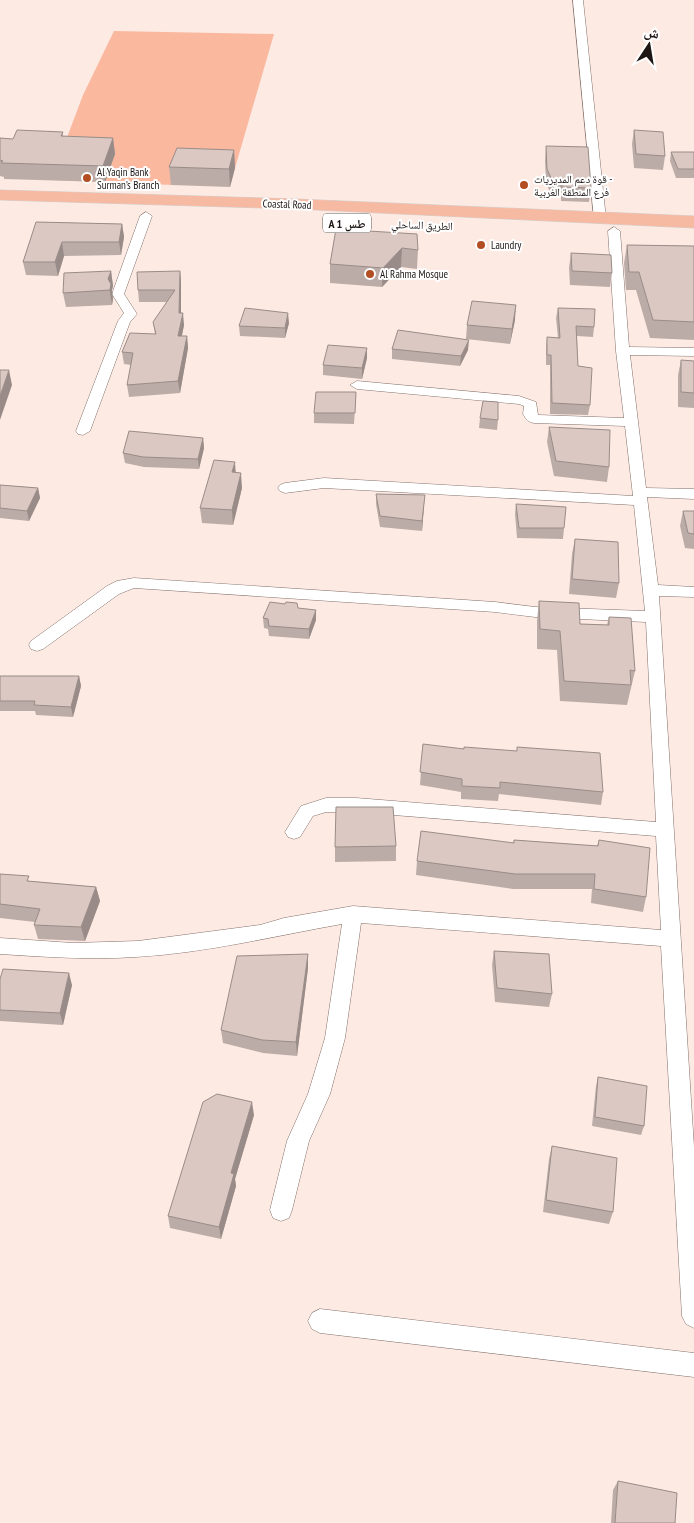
<svg xmlns="http://www.w3.org/2000/svg" width="694" height="1523" viewBox="0 0 694 1523" font-family="'PT Sans Narrow','Noto Naskh Arabic',sans-serif">
	<rect width="100%" height="100%" fill="#fdeae3"/>
	<polygon fill="#fab89f" points="114,31 274,34 235,168 173,185 51,180 83,95"/>
	<g fill="none" stroke-linecap="round" stroke-linejoin="round">
		<defs>
			<g id="minor">
				<polygon points="573,0 583,0 606,219 600,223 594,219"/>
				<polygon points="146,212 152,216 124,294 137,314 130,322 90,431 83,435 78,434 76,431 118,321 124,313 112,294 140,216"/>
				<path d="M614,227L620,231L629,347L694,348V356L630,355L646,488L694,489V499L647,497L658,585L694,587V597L659,596L694,1147V1328L686,1324L682,1316L661,946L361,923L345,1038L330,1094L309,1141L292,1210L289,1218L281,1221L273,1218L270,1210L287,1141L308,1094L325,1038L342,924C274,936 206,953 136,957C91,960 46,957 0,954V938L73,943L138,941L260,925L284,918L353,906L661,930L656,836L356,812H326L313,816L300,837L294,839L288,837L285,832L301,806L326,798H356L656,822L646,622L535,617L495,612L134,588L119,594L43,649L37,651L31,649L29,645L31,641L107,586L117,581L134,578L495,602L535,607L645,611L634,505L324,488L285,493L280,491L278,488L280,485L285,483L324,478L633,496L625,426L534,423C528,422 526,419 523,414L524,406L519,404L357,389L350,385L357,381L519,396L536,402L538,415L624,418L616,351L608,231Z"/>
				<polygon points="320,1309 694,1353 694,1377 320,1333 312,1329 308,1321 312,1313"/>
			</g>
			<polygon id="trunk" points="0,190 296,199 694,216 694,228 296,209 0,200"/>
		</defs>
		<use href="#minor" stroke="#81706a" stroke-width="1"/>
		<use href="#trunk" stroke="#d2d0d0" stroke-width="1"/>
		<use href="#minor" fill="#fff" fill-rule="evenodd"/>
		<use href="#trunk" fill="#f6baa3" fill-rule="evenodd"/>
	</g>
	<g fill="#bcaca7">
		<polygon points="634,130 665,156 663,170 634,168 632,144"/>
		<polygon points="63,132 63,136 113,138 115,154 105,182 4,179 4,177 0,176 0,138 13,139"/>
		<polygon points="546,146 591,188 589,202 561,201 561,196 552,196 546,183 545,160"/>
		<polygon points="234,150 235,168 230,187 171,185 169,167"/>
		<polygon points="671,152 694,152 694,178 676,178 670,161"/>
		<polygon points="36,222 122,224 124,237 121,255 64,256 58,276 26,275 23,262"/>
		<polygon points="336,229 418,250 417,269 401,267 382,287 330,283 330,264"/>
		<polygon points="627,245 694,246 694,340 650,338 636,290 626,290 624,263"/>
		<polygon points="571,253 612,273 610,287 570,285 569,268"/>
		<polygon points="111,271 113,286 112,290 113,299 112,305 66,307 63,293"/>
		<polygon points="180,271 181,282 181,313 184,325 182,336 187,336 188,348 180,393 129,397 127,385 131,365 124,364 122,352 155,334 153,322 167,302 139,302 138,290"/>
		<polygon points="558,308 594,327 593,337 577,336 578,366 590,405 588,415 550,414 550,365 546,365 546,347 547,337 558,338 556,318"/>
		<polygon points="515,320 510,344 466,339 467,325"/>
		<polygon points="289,323 285,338 240,336 239,326"/>
		<polygon points="367,348 367,358 362,379 323,375 323,365"/>
		<polygon points="392,349 468,350 460,366 392,359"/>
		<polygon points="681,360 694,361 694,408 678,407 678,375"/>
		<polygon points="356,392 354,424 314,423 314,413"/>
		<polygon points="480,418 498,420 497,430 479,428"/>
		<polygon points="549,427 609,467 607,482 554,476 547,442"/>
		<polygon points="203,438 204,448 199,469 144,467 125,463 123,453"/>
		<polygon points="235,473 242,488 233,525 202,523 200,508"/>
		<polygon points="0,485 38,488 40,498 29,521 0,518"/>
		<polygon points="376,494 424,505 422,531 380,527 376,504"/>
		<polygon points="516,504 564,528 563,539 517,538 515,514"/>
		<polygon points="683,511 694,511 694,549 685,548 680,526"/>
		<polygon points="575,539 619,583 616,598 569,594 572,554"/>
		<polygon points="539,601 580,624 607,625 609,617 635,671 627,705 560,701 557,650 537,649 537,620"/>
		<polygon points="298,608 316,620 309,639 269,636 268,629 264,628 263,618"/>
		<polygon points="0,676 79,676 81,686 73,717 36,715 35,711 0,711"/>
		<polygon points="423,744 603,792 601,805 499,794 498,801 461,799 461,792 420,785"/>
		<polygon points="514,840 597,846 599,840 646,897 643,912 591,903 592,889 513,889 416,875 417,861 513,843"/>
		<polygon points="396,846 396,861 335,862 335,847"/>
		<polygon points="0,874 30,881 96,887 100,901 85,941 38,939 34,925 35,922 0,918"/>
		<polygon points="494,951 552,994 549,1007 495,1002 492,965"/>
		<polygon points="308,954 308,968 297,1056 263,1053 223,1043 221,1030"/>
		<polygon points="0,979 72,985 63,1025 0,1021"/>
		<polygon points="598,1077 644,1126 641,1135 592,1126 596,1086"/>
		<polygon points="254,1115 235,1179 236,1186 221,1239 170,1228 168,1216"/>
		<polygon points="552,1146 613,1212 609,1224 543,1212 549,1159"/>
		<polygon points="618,1481 675,1523 611,1523 613,1490"/>
	</g>
	<g fill="#998c88">
		<polygon points="113,138 115,154 105,182 103,166"/>
		<polygon points="234,150 235,168 230,187 229,169"/>
		<polygon points="122,224 124,237 121,255 119,242"/>
		<polygon points="62,242 64,256 58,276 55,262"/>
		<polygon points="402,248 401,267 382,287 383,268"/>
		<polygon points="111,271 113,286 112,290 113,299 112,305 108,279"/>
		<polygon points="180,271 181,282 181,324 183,313 184,325 179,348 178,336 179,313"/>
		<polygon points="516,305 515,320 510,344 512,329"/>
		<polygon points="288,313 289,323 285,338 285,328"/>
		<polygon points="187,336 188,348 180,393 178,381"/>
		<polygon points="469,340 468,350 460,366 461,356"/>
		<polygon points="367,348 367,358 362,379 362,368"/>
		<polygon points="9,370 12,385 0,420 0,396"/>
		<polygon points="203,438 204,448 199,469 198,459"/>
		<polygon points="235,462 236,477 232,472"/>
		<polygon points="241,473 242,488 233,525 232,510"/>
		<polygon points="38,488 40,498 29,521 27,511"/>
		<polygon points="425,495 424,505 422,531 422,521"/>
		<polygon points="316,610 316,620 309,639 309,629"/>
		<polygon points="79,676 81,686 73,717 71,707"/>
		<polygon points="96,887 100,901 85,941 81,927"/>
		<polygon points="308,954 308,968 297,1056 296,1042"/>
		<polygon points="69,973 72,985 63,1025 60,1013"/>
		<polygon points="252,1102 254,1115 235,1179 236,1186 221,1239 219,1227 231,1173"/>
	</g>
	<g fill="#dbc8c2" stroke="#998c88">
		<polygon points="17,130 63,132 61,136 113,138 103,166 1,163 3,161 0,160 0,138 13,139"/>
		<polygon points="634,130 663,132 665,156 636,154"/>
		<polygon points="546,146 588,147 591,188 562,187 562,182 553,182 547,169"/>
		<polygon points="177,148 234,150 229,169 169,167"/>
		<polygon points="671,152 694,152 694,169 678,169"/>
		<polygon points="36,222 122,224 119,242 62,242 55,262 23,262"/>
		<polygon points="336,229 417,234 418,250 402,248 383,268 330,264"/>
		<polygon points="627,245 694,246 694,322 653,320 639,272 629,272"/>
		<polygon points="571,253 611,255 612,273 572,271"/>
		<polygon points="111,271 108,279 111,284 110,290 63,293 64,273"/>
		<polygon points="180,271 179,313 183,313 178,336 187,336 178,381 127,385 133,353 122,352 130,333 156,334 153,322 175,290 138,290 137,272"/>
		<polygon points="472,301 516,305 512,329 467,325"/>
		<polygon points="245,308 288,313 285,328 239,326"/>
		<polygon points="558,308 595,309 594,327 576,326 578,366 592,368 590,405 552,403 551,355 547,355 547,337 560,338"/>
		<polygon points="398,330 469,340 461,356 392,349"/>
		<polygon points="328,345 367,348 362,368 323,365"/>
		<polygon points="681,360 694,361 694,393 681,392"/>
		<polygon points="0,370 9,370 0,396"/>
		<polygon points="316,392 356,392 355,413 314,413"/>
		<polygon points="483,401 498,402 498,420 480,418"/>
		<polygon points="549,427 610,430 609,467 556,461"/>
		<polygon points="129,431 203,438 198,459 143,457 123,453"/>
		<polygon points="214,460 235,462 232,472 241,473 232,510 200,508"/>
		<polygon points="0,485 38,488 27,511 0,508"/>
		<polygon points="376,494 425,495 422,521 380,516"/>
		<polygon points="516,504 566,507 564,528 519,528"/>
		<polygon points="683,511 694,511 694,534 688,533"/>
		<polygon points="575,539 618,542 619,583 572,579"/>
		<polygon points="539,601 579,603 580,624 609,625 609,617 631,618 635,671 630,670 631,685 564,681 560,631 540,629"/>
		<polygon points="270,602 285,604 286,602 297,603 298,608 316,610 309,629 269,626 268,619 263,618"/>
		<polygon points="0,676 79,676 71,707 34,705 35,701 0,701"/>
		<polygon points="423,744 464,749 464,747 517,751 517,747 600,753 603,792 500,782 500,788 462,786 462,779 420,772"/>
		<polygon points="336,807 393,807 396,846 335,847"/>
		<polygon points="421,831 514,843 514,840 598,846 599,840 650,848 646,897 594,889 595,874 515,874 417,861"/>
		<polygon points="0,874 29,876 27,881 96,887 81,927 34,925 40,909 0,904"/>
		<polygon points="494,951 549,954 552,994 497,988"/>
		<polygon points="308,954 296,1042 262,1040 221,1030 237,956"/>
		<polygon points="3,969 69,973 60,1013 0,1010 0,979"/>
		<polygon points="598,1077 647,1086 644,1126 595,1117"/>
		<polygon points="217,1094 252,1102 231,1173 234,1174 219,1227 168,1216 203,1102"/>
		<polygon points="552,1146 617,1158 613,1212 546,1200"/>
		<polygon points="618,1481 677,1493 675,1523 615,1523"/>
	</g>
	<g fill="#b34d22" stroke="#fff" stroke-width="2">
		<circle cx="87" cy="178" r="5"/>
		<circle cx="524" cy="185" r="5"/>
		<circle cx="481" cy="245" r="5"/>
		<circle cx="370" cy="274" r="5"/>
	</g>
	<g text-anchor="middle" dominant-baseline="central" stroke-width="4" stroke-linejoin="round" paint-order="stroke">
		<g font-size="11" fill="#1c1614" stroke="#fff" text-anchor="start">
			<text x="97" y="172">Al Yaqin Bank<tspan x="97" dy="13">Surman’s Branch</tspan></text>
			<text x="534" y="179">قوة دعم المديريات -<tspan x="534" dy="13">فرع المنطقة الغربية</tspan></text>
			<text x="491" y="245">Laundry</text>
			<text x="380" y="274">Al Rahma Mosque</text>
		</g>
		<g font-size="11" fill="#1c1614" stroke="#fff">
			<text transform="translate(287 204) rotate(2)">Coastal Road</text>
			<text transform="translate(422 225) rotate(2)">الطريق الساحلي</text>
		</g>
		<rect fill="#fff" stroke="#605c5a" stroke-width="1" x="323" y="213.5" width="48" height="19" rx="4"/>
		<g font-size="12" font-weight="bold" fill="#1c1614">
			<text x="347" y="223">A 1 طس</text>
		</g>
	</g>
	<g transform="translate(649 45) rotate(12)" stroke="#ffffff" stroke-width="4" paint-order="stroke">
	<path d="M0-4L9 19L0 12L-9 19Z" fill="#1c1614"/>
	<text y="-8" font-size="14" font-weight="bold" text-anchor="middle" fill="#1c1614">ش</text>
	</g>
</svg>
